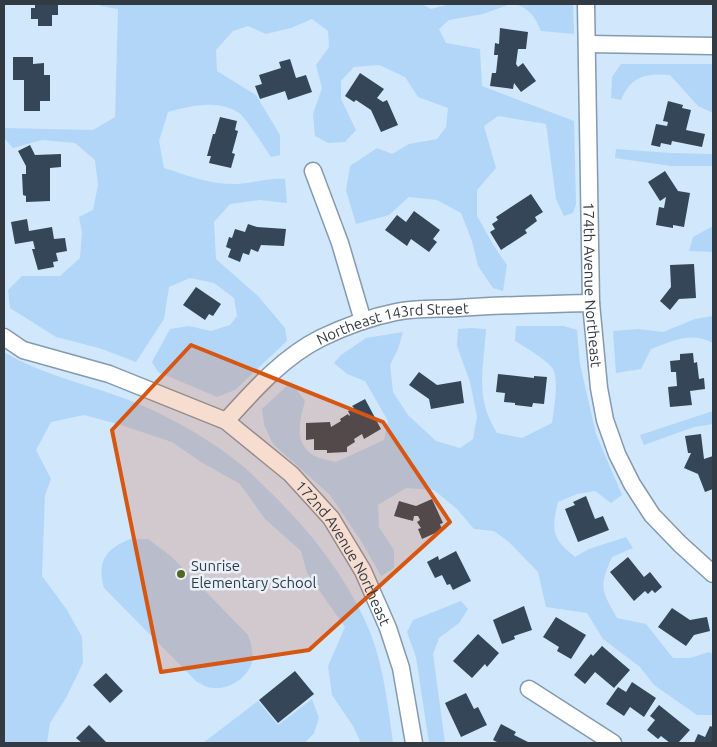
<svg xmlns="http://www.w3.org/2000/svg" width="717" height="747" viewBox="0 0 717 747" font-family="Ubuntu,sans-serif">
	<rect width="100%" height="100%" fill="#d0e7fc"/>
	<g fill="#b2d6f8">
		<path d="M98,4H422L431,9L450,4H510L483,14L449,20L439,29L446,43L480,49L482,86L574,121L576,204L573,213L564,216L556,199L546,124L498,116L484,126L496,168L477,190V216L494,246L507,265L503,291L493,288L478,266L472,241L461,213L437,200L409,197L389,215L356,224L346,190L350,166L377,148L392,154L409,144L437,139L446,127L448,108L418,97L405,77L379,65L354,67L341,81V99L356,130L345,142L328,143L315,136L313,114L322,88L316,65L329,47L328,31L312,19L291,28L266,34L248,26L233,31L216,50L217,71L256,95L280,135V155L271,157C265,148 246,118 239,113C217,99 191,106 168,112L159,141L164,168C189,176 212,185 238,184C254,183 268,178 285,179L287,203L259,200L230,204L214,222L216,259L258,296L285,328L287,341L235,390L217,397L158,372L152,362L170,329L189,326L211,331L230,325L237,316L234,298L214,283L190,278L169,287L164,319L136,362L99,348L56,337L10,308L8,290L22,276H60L80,258L82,233L79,217L93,210L98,185L95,160L75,143L42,140L13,148L4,138V128L93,130L115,117L118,9L101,6Z"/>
		<path d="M514,4H573L574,34L541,31C535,17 529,7 514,4Z"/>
		<path d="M621,64H713V113L698,106L670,75C646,73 631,76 621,100L611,98L612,77Z"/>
		<polygon points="616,149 671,153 713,154 713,166 671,166 615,158"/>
		<polygon points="713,226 713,252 689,251 693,237"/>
		<path d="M713,316V343C691,331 673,341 651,349L641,369L616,373L613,331L638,329L663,332L695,319Z"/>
		<path d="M516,326H564L577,330L580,364L596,434L622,495L611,503L595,491L577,494L558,502C551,531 552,538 575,557L589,549L626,537L633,548L612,557C599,587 601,590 617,618L646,624L673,658H690L709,652L713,654V715H697L654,685L640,667L603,639L587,613L546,607L538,572L509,542L494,531L474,529L457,509L434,490L406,488L378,505L379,527L394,550V568L381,576L363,544L330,495L273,444L264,425L262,409L291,382L305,401C300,420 293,442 313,455C319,459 329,460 336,462L384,440L388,421L365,381L347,374L334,363L341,355L366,338L403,332L398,349L390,365L393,392L408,415L436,441L460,448L473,439L477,417L470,382L457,346L458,329L471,328L486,329C484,368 474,397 497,433L522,438L552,423C554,410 559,381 553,369C547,360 525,347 515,341Z"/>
		<path d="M4,352C45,377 97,386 141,405C176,420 210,440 239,463C248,470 256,478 264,486C307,527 347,576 370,632C384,668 388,706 393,743H361L353,726L332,695L328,666L345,627L307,573L301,551L265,519L240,484L201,462L172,442L121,425L84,415L51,422L36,450L51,479L45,495L42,576L67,610L82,637L83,663L66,698L50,723L47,743H4Z"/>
		<polygon points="713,411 713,424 694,427 644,445 640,435"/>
		<path d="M130,539H148L172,557L248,635C251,644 254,653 252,662C247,680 225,692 207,687C204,686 200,683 197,682L104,588C97,562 105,549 130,539Z"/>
		<polygon points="461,601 468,609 459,623 439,638 433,654 445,743 429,743 416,657 407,632 413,620"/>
		<polygon points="312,699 319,718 314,733 305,743 203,743 258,701 278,725"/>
	</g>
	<g fill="#344658">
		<polygon points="35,4 58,4 58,15 52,15 52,26 38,26 38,19 31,19 31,8 35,8"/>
		<polygon points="500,28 528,32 526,49 518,49 516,64 518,67 523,63 536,81 521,92 514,83 513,89 490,86 492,73 496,73 498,55 494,55 495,43 499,44"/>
		<polygon points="13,57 33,57 33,64 44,63 44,75 50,75 50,101 40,101 40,111 24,111 24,80 13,80"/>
		<polygon points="290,59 296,78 306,75 312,92 288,100 285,91 260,99 255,86 262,84 259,75 281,68 279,62"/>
		<polygon points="360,73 384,89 377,98 383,102 387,100 398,125 381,132 371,110 356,100 354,102 345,96"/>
		<polygon points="668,101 683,105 682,108 691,110 686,130 705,134 702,147 672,141 671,145 661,143 660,147 651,145 656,124 667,126 668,122 663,121"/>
		<polygon points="220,117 237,121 235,130 238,131 232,153 235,154 231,168 209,163 211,156 207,156 213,134 215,134"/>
		<polygon points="30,145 35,155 61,154 61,167 50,168 50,201 26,202 26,196 23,195 22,174 26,174 26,166 18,151"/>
		<polygon points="665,171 678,191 690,193 684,227 673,225 673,228 656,225 659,207 664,208 666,197 660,201 648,182"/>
		<polygon points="531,194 543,212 535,217 537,221 525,230 527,233 501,250 490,232 495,229 492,224 498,220 496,217"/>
		<polygon points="414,211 440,230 433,239 437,242 429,252 411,239 407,246 385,230 397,215 406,222"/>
		<polygon points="27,219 29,231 52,227 54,239 65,238 67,251 56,253 58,261 53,262 54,267 38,270 32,249 35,249 33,241 15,244 11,222"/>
		<polygon points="248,224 257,227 286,229 284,246 261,245 258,252 251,249 249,255 243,253 240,262 228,257 231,249 226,247 229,237 232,238 235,229 245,232"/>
		<polygon points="694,264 696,298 679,299 670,310 660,301 671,287 670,265"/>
		<polygon points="196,287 221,304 213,316 209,314 205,320 183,305"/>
		<polygon points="693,353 694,363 697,362 699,379 704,378 705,389 690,391 692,405 670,407 668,387 677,386 676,372 671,372 670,361 680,360 680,354"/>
		<polygon points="419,372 437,385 461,381 464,403 431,409 429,399 409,385"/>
		<polygon points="498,374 534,378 534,376 547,377 544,404 533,403 532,407 515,405 515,403 504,402 505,393 496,392"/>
		<polygon points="365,399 381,429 364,439 362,434 354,439 355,442 347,447 347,452 327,453 327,450 314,450 314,439 306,440 306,423 330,422 331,427 341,421 340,419 348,414 349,416 350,415 348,411 354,408 352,406"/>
		<polygon points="701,434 704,459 713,456 713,489 705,492 698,474 684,468 691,453 688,453 685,436"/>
		<polygon points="586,496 595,519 603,516 609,530 578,542 565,509 575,505 573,502"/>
		<polygon points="432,499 443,523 440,524 442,530 422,539 418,529 421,528 417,522 420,520 418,516 414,516 413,521 394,516 399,501 416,506"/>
		<polygon points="456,551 471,581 453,590 450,584 447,585 442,575 435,578 427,562 438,556 439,560"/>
		<polygon points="628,557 644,577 650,572 662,587 655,593 652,590 648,594 645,591 634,601 610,572"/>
		<polygon points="524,606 532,630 514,636 515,639 502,644 493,620"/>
		<polygon points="672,608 690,620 707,617 710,631 694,635 686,646 658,627"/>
		<polygon points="556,617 586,635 571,659 557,651 559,647 543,637"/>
		<polygon points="478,634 499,653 487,667 485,664 472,678 453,661"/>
		<polygon points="602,646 630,670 614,688 595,672 585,684 574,675 591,654 593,656"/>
		<polygon points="295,671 314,694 278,723 259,700"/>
		<polygon points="106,673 123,691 110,703 93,685"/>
		<polygon points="632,682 656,698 644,717 630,707 624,716 606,704 618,687 626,692"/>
		<polygon points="466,693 474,709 478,707 487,725 461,737 445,703"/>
		<polygon points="659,705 690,730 678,743 670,743 661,736 658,739 647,730 655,720 650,716"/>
		<polygon points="501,724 516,732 514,735 530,743 499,743 493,740"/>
		<polygon points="89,725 106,742 104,743 82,743 76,738"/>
		<polygon points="710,726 713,727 713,743 694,743 698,734 705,737"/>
	</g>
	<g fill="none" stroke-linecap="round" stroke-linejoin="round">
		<defs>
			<g id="minor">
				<path id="s1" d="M586,4L591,303L599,388L605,420L617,454L632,484L652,515L680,544L713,574"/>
				<polyline points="587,44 713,46"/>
				<polyline points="313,171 340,243 363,321"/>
				<path id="s2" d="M4,337L23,350L109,374L226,421L291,474L331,518L363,571L388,628L401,668L414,743"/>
				<path id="s3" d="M226,421C254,390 283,357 321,338C344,327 371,317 396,312C416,308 437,309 457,308C502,305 546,304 591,303"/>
				<polyline points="529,689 613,743"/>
			</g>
		</defs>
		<use href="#minor" stroke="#859aae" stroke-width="19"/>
		<use href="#minor" stroke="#fff" stroke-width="16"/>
	</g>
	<path fill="#d65612" fill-opacity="0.2" stroke="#d65612" stroke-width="4" stroke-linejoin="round" d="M191,345L383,422L450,522L309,650L161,672L112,430Z"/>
	<circle fill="#526a1a" stroke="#e9f2fb" stroke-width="2" cx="181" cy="574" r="5"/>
	<g text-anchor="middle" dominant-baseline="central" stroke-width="5" stroke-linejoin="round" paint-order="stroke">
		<g font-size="15" fill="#323a43" stroke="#e9f2fb">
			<text stroke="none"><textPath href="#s1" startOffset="281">174th Avenue Northeast</textPath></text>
			<text stroke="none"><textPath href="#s3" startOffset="201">Northeast 143rd Street</textPath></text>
			<text stroke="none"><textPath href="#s2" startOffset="418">172nd Avenue Northeast</textPath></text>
		</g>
		<g font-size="15" fill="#323a43" stroke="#e9f2fb" text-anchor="start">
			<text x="191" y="565">Sunrise<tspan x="191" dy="17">Elementary School</tspan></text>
		</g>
	</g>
	<rect width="717" height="747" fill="none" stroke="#323a43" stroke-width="10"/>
</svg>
